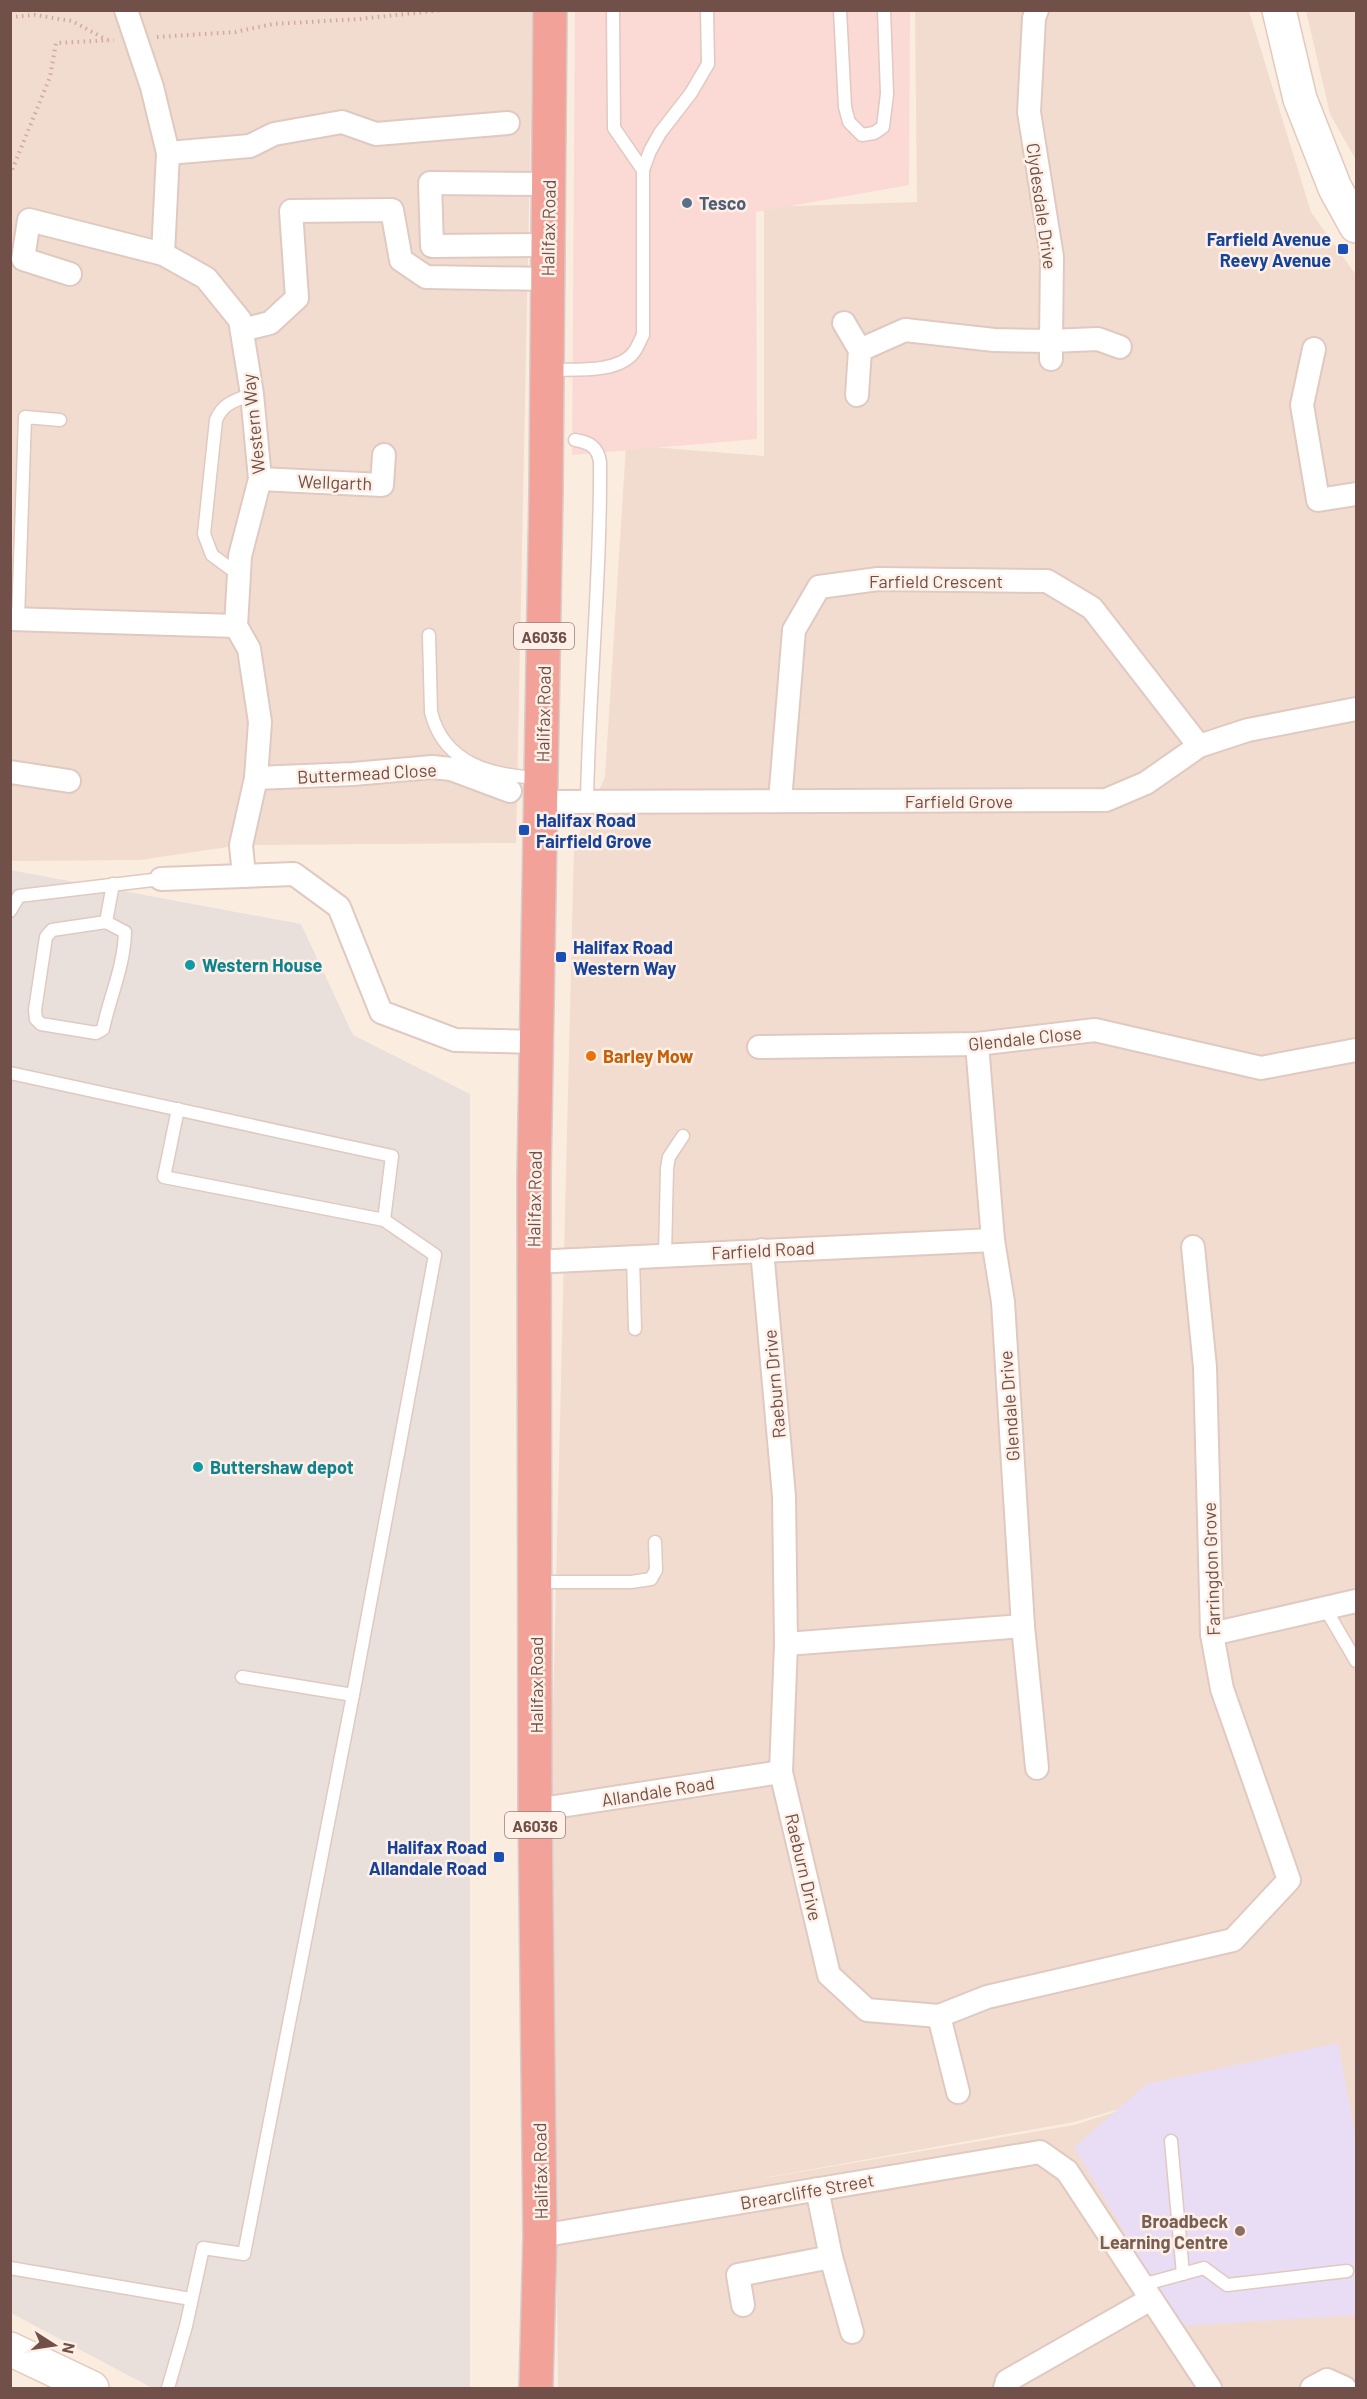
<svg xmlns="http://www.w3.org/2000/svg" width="1367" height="2399" viewBox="0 0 1367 2399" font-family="Barlow,sans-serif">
	<rect width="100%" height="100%" fill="#fbece0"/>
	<g fill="#f2dccf" fill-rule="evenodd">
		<polygon points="10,11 533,11 516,843 241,845 140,860 11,861"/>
		<path d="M915,11H1249L1311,212L1356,275V2388H558L551,1790L574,846L605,777L626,445L764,456V207L917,202ZM1172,2094L1074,2125L747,2181L1074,2122Z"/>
		<polygon points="1306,11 1356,11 1356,160 1330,114"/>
	</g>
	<polygon fill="#fbd9d4" points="575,11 910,11 909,185 756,212 757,439 572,455"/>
	<polygon fill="#e9e0dc" points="10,870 301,924 353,1035 470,1094 470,2388 152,2388 11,2313"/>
	<polygon fill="#e9ddf6" points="1338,2043 1356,2139 1356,2315 1180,2326 1074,2147 1147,2084"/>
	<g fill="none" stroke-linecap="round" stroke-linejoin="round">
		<defs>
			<g id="lane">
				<polyline points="613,10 614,128 643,170"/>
				<polyline points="840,10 845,107 849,122 862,135 874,133 883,127 887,94 884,10"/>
				<path d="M549,370C573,369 618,374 634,352C638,347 640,340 643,335V170L650,151L660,133L691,93L708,64L707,10"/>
				<path d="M575,440C589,442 598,447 600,462C601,575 589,688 587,801"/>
				<path d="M239,575L212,555L204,534L216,420C223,403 236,400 252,394"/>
				<polyline points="18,619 25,417 60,420"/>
				<path d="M429,635L431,712C444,765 493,776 541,778"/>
				<polyline points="10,911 19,896 161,879"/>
				<path d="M106,922L125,932C124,967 110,996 103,1029L96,1033L41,1024L36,1019L35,1010L46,937L52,930Z"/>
				<polyline points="106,922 113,884"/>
				<polyline points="10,1073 392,1156 384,1220 164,1177 178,1109"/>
				<polyline points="665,1255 667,1168 669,1157 683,1136"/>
				<polyline points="633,1257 635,1329"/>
				<polyline points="537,1582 631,1582 651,1579 656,1570 655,1542"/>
				<polyline points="1325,1608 1356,1661"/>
				<polyline points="353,1695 435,1255 384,1220"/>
				<polyline points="1171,2141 1183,2274"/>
				<polyline points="10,2268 191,2299"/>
				<polyline points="1142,2285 1204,2268 1227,2285 1347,2271"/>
				<polyline points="168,2388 186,2326 203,2248 244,2254 353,1695 242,1677"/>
			</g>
			<g id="street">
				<polyline points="126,10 152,87 168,153 163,254 206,278 240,320 252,394 260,479 240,556 236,626 249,649 260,722 256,778 241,845 244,876"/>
				<polyline points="168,153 250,146 274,134 342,122 376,134 508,123"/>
				<polyline points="548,245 432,246 430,183 549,184"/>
				<polyline points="70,274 23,259 29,220 163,254"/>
				<polyline points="844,323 860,350"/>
				<polyline points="242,330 270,323 297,298 291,211 392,210 401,260 426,277 548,279"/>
				<polyline points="1314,349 1302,405 1318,500 1356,494"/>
				<polyline points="1051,359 1051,341 1098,339 1120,347"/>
				<polyline points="857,395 860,350 905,330 994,340 1051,341 1052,257 1029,112 1034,18 1037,10"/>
				<polyline points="260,479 382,485 384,455"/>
				<polyline points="10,619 236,626"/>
				<polyline points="10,772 69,781"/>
				<polyline points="256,778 353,774 432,767 451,769 510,791"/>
				<polyline points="780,801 794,630 819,587 878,579 1047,581 1092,608 1199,746"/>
				<polyline points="541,802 1106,800 1146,783 1199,746 1248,730 1356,709"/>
				<polyline points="161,879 294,874 339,907 381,1012 455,1040 537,1042"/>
				<polyline points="977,1044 993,1240 1003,1302 1023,1626 1037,1768"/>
				<polyline points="759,1047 977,1044 1095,1030 1261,1068 1356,1050"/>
				<polyline points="762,1250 784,1496 786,1644 781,1772 829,1975 867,2010 939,2016 987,1997 1233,1940 1289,1880 1222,1689 1212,1634 1205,1367 1193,1247"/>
				<polyline points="533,1262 993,1240"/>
				<polyline points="1212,1634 1356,1601"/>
				<polyline points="786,1644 1023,1626"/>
				<polyline points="535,1810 781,1772"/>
				<polyline points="939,2016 958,2092"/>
				<polyline points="817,2189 831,2257 852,2332"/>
				<polyline points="540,2236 1040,2152 1067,2171 1210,2388"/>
				<polyline points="743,2305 738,2275 831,2257"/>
				<polyline points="1005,2388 1007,2381 1151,2299"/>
				<polyline points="1312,2388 1327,2380 1345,2388"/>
			</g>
			<g id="secondary">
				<polyline points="1279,10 1300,99 1335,188 1356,226"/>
				<polyline points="10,2349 92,2388"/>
			</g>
			<polyline id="highway" points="536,2388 540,2236 535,1810 534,1178 546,492 550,10"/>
		</defs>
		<use href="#lane" stroke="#e0c9c0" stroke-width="15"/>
		<use href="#street" stroke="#e0c9c0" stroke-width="26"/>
		<use href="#secondary" stroke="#e4c9bd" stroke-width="36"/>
		<use href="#highway" stroke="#d7cecc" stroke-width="36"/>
		<g stroke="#d2a99d" stroke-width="4" stroke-dasharray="1.5 4.5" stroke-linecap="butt">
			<polyline points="10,17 35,15 72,21 107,40"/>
			<polyline points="157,37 235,32 273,24 359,19 443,10"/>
			<polyline points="10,175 50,77 56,43 114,40"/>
		</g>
		<use href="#lane" stroke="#fff" stroke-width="12"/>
		<use href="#street" stroke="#fff" stroke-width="22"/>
		<use href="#secondary" stroke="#fff" stroke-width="33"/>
		<use href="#highway" stroke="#f2a299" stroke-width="33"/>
	</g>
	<circle fill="#5c6f8a" stroke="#fef0e6" stroke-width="2" cx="687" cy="203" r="6"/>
	<g fill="#1a4fb4" stroke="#fef0e6" stroke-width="2">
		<rect x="1337" y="243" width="12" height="12" rx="3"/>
		<rect x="518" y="824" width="12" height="12" rx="3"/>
		<rect x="555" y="951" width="12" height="12" rx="3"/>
		<rect x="493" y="1851" width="12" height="12" rx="3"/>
	</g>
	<g fill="#0f9aa8" stroke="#fef0e6" stroke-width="2">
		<circle cx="190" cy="965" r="6"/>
		<circle cx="198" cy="1467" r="6"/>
	</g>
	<circle fill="#e8710a" stroke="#fef0e6" stroke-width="2" cx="591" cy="1056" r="6"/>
	<circle fill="#8d6e63" stroke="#fef0e6" stroke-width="2" cx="1240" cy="2231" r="6"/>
	<g text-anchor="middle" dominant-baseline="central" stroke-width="5" stroke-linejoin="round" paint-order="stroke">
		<g fill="#fef0e6" stroke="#9b8078" stroke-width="1.5">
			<rect x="514" y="623" width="60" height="26" rx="4.5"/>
			<rect x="505" y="1812" width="60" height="26" rx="4.5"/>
		</g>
		<g font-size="16" font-weight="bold" fill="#705049">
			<text x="544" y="636">A6036</text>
			<text x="535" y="1825">A6036</text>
		</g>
		<g font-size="18" font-weight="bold" fill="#4e5e75" stroke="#fef0e6" text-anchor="start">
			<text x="699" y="203">Tesco</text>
		</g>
		<g font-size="18" fill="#705049" stroke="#fef0e6">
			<text transform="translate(1042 206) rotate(82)">Clydesdale Drive</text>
			<text transform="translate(548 228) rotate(-89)">Halifax Road</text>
			<text transform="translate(253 424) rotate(-96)">Western Way</text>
			<text transform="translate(335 482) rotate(2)">Wellgarth</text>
			<text x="936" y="581">Farfield Crescent</text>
			<text transform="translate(543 714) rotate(-89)">Halifax Road</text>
			<text transform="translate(367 773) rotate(-3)">Buttermead Close</text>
			<text x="959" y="801">Farfield Grove</text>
			<text transform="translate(1025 1038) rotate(-6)">Glendale Close</text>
			<text transform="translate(534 1199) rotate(-89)">Halifax Road</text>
			<text transform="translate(763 1250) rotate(-3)">Farfield Road</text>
			<text transform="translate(774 1384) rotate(-95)">Raeburn Drive</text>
			<text transform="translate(1009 1406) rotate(-94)">Glendale Drive</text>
			<text transform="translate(1211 1569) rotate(-92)">Farringdon Grove</text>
			<text transform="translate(536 1685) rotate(-90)">Halifax Road</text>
			<text transform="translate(658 1791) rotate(-9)">Allandale Road</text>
			<text transform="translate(804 1867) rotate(77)">Raeburn Drive</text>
			<text transform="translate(540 2171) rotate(-91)">Halifax Road</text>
			<text transform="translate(807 2191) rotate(-10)">Brearcliffe Street</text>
		</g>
		<g font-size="18" font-weight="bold" fill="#164399" stroke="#fef0e6" text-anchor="end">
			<text x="1331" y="239">Farfield Avenue<tspan x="1331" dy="21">Reevy Avenue</tspan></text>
			<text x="536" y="820" text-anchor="start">Halifax Road<tspan x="536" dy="21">Fairfield Grove</tspan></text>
			<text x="573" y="947" text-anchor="start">Halifax Road<tspan x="573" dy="21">Western Way</tspan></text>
			<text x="487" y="1847">Halifax Road<tspan x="487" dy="21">Allandale Road</tspan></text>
		</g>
		<g font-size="18" font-weight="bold" fill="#0d838f" stroke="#fef0e6" text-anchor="start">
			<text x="202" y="965">Western House</text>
			<text x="210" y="1467">Buttershaw depot</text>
		</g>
		<g font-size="18" font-weight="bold" fill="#c56008" stroke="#fef0e6" text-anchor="start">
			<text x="603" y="1056">Barley Mow</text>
		</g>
		<g font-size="18" font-weight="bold" fill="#785e54" stroke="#fef0e6" text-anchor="end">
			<text x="1228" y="2221">Broadbeck<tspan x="1228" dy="21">Learning Centre</tspan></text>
		</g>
	</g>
	<rect width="1367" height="2399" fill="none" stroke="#705049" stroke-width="24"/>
	<g transform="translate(54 2345) rotate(102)" stroke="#fef0e6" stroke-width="4.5" paint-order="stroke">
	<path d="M0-4.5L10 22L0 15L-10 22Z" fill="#705049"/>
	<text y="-9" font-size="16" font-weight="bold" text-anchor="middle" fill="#705049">N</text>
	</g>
</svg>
